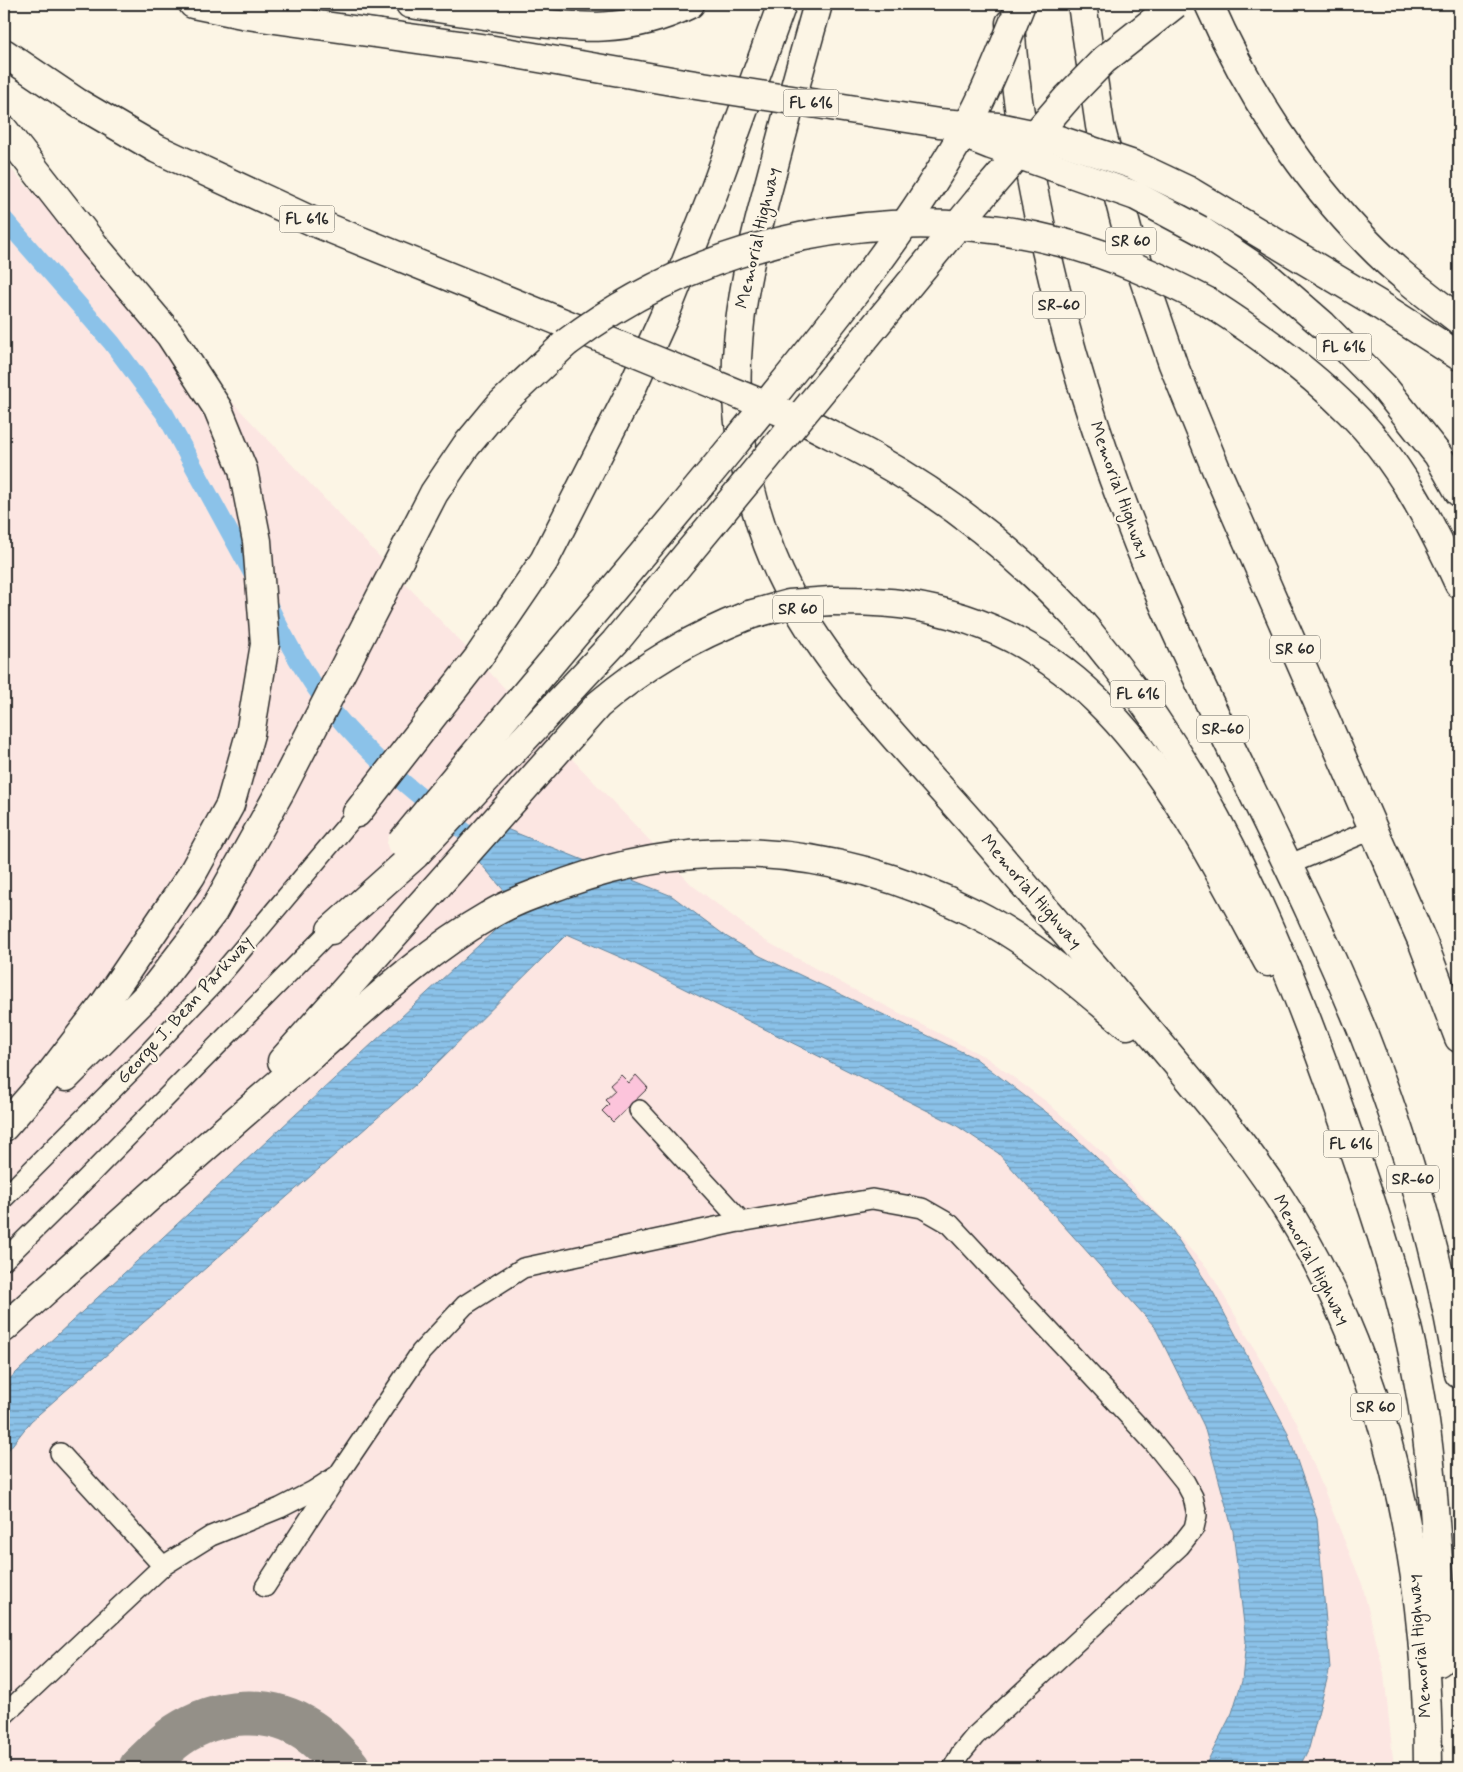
<svg xmlns="http://www.w3.org/2000/svg" width="1463" height="1772" viewBox="0 0 1463 1772" font-family="Mynerve,sans-serif">
	<defs>
		<pattern id="water-rules" width="6" height="5" patternUnits="userSpaceOnUse" patternTransform="scale(1.25)"><rect width="6" height="5" fill="#8bc2e9"/><path d="M0 2.5h6" fill="none" stroke="#729ebd"/></pattern>
	</defs>
	<rect width="100%" height="100%" fill="#fcf5e5"/>
	<filter id="ink" filterUnits="userSpaceOnUse"><feTurbulence type="fractalNoise" baseFrequency=".02" numOctaves="2"/><feDisplacementMap in="SourceGraphic" scale="10" xChannelSelector="R" yChannelSelector="G"/><feConvolveMatrix kernelMatrix="1 2 1 2 8 2 1 2 1" color-interpolation-filters="sRGB"/></filter>
	<g filter="url(#ink)">
		<polygon fill="#fce6e2" points="4,162 692,885 764,940 849,987 987,1058 1047,1102 1104,1154 1209,1270 1296,1421 1362,1584 1384,1673 1394,1768 4,1768"/>
		<polygon fill="url(#water-rules)" stroke="#65869d" points="504,828 672,896 727,937 760,956 975,1058 1059,1122 1169,1226 1213,1292 1287,1431 1317,1519 1330,1668 1309,1748 1299,1768 1204,1768 1232,1713 1242,1681 1246,1641 1233,1531 1204,1426 1155,1327 998,1153 954,1124 629,961 567,934 416,1084 31,1421 6,1453 4,1460 4,1384 519,908 468,849"/>
		<g fill="none" stroke-linecap="round" stroke-linejoin="round">
			<g stroke="#8bc2e9" stroke-width="18">
				<polyline points="4,219 112,343 165,414 254,577"/>
				<path d="M266,600C286,640 306,679 335,714C377,765 432,807 485,847"/>
			</g>
			<path stroke="#949088" stroke-width="45" d="M141,1768C153,1757 165,1744 178,1735C217,1709 269,1704 309,1731C324,1741 336,1755 348,1768"/>
		</g>
		<polygon fill="#fcc4db" stroke="#2b2b2b" points="621,1075 629,1083 636,1075 648,1088 613,1122 602,1111 609,1104 605,1100 615,1091 610,1085"/>
		<g fill="none" stroke-linecap="round" stroke-linejoin="round">
			<defs>
				<g id="minor">
					<polyline points="1288,865 1374,829"/>
					<polyline points="639,1110 742,1222"/>
					<polyline points="4,1198 133,1069 213,984 357,813"/>
					<polyline points="4,1260 75,1190 331,930"/>
					<polyline points="60,1453 163,1566"/>
					<polyline points="265,1587 334,1481"/>
					<polyline points="4,1715 163,1566 211,1536 280,1508 313,1491 338,1475 421,1352 465,1305 523,1268 734,1223 872,1199 922,1208 950,1224 1153,1442 1185,1482 1193,1497 1197,1515 1194,1528 1180,1546 975,1736 961,1753 953,1768"/>
				</g>
				<g id="highway">
					<polyline points="193,4 247,15 488,49 683,83"/>
					<path d="M410,4C444,9 478,14 511,19C578,28 627,35 690,4"/>
					<path d="M818,4C802,61 786,119 771,177C750,254 731,332 738,413C743,474 761,539 790,594C833,677 913,756 975,827C1032,893 1088,959 1144,1025C1191,1081 1239,1136 1279,1197C1389,1365 1428,1570 1428,1768"/>
					<polyline points="1082,4 1100,126 1128,233 1173,364 1216,469 1423,943 1459,1038"/>
					<path d="M1209,4C1247,91 1302,176 1369,244C1396,272 1428,296 1459,320"/>
					<path d="M1010,23C1015,99 1029,175 1046,250C1073,367 1110,481 1158,591C1223,741 1303,884 1364,1035C1407,1144 1440,1258 1459,1374"/>
					<polyline points="4,53 78,103 157,149 314,222 628,349"/>
					<polyline points="4,130 94,245 170,335 218,409 243,470 257,541 265,644 250,734 230,805 191,876 105,1003 48,1077 4,1127"/>
					<polyline points="1189,191 1378,304 1459,356"/>
					<polyline points="1200,230 1261,271 1323,325 1383,386 1438,455 1459,492"/>
					<path d="M1210,303C1260,335 1307,369 1349,411C1398,459 1431,523 1459,584"/>
					<path d="M803,420C827,433 852,445 875,458C949,499 1019,556 1077,618C1090,632 1101,648 1114,663C1220,797 1283,948 1339,1108C1371,1200 1404,1294 1420,1391C1428,1434 1432,1478 1435,1522C1439,1569 1443,1615 1439,1662"/>
					<path d="M831,601C856,601 882,601 907,605C1105,635 1182,804 1268,962"/>
					<polyline points="357,813 478,658 544,561 630,392 664,317 713,194 782,4"/>
					<polyline points="331,930 415,855"/>
					<path d="M282,1061L598,705C646,664 691,638 749,615"/>
					<polyline points="66,1077 152,991 213,912 281,790 434,493 466,446 500,405 566,343"/>
					<path d="M4,1328C102,1240 199,1151 299,1066C360,1014 418,956 488,916C512,901 541,892 568,882C708,833 844,848 976,914C1032,942 1079,985 1127,1025"/>
				</g>
			</defs>
			<use href="#minor" stroke="#2b2b2b" stroke-width="22"/>
			<use href="#highway" stroke="#2b2b2b" stroke-width="31"/>
			<use href="#minor" stroke="#fcf5e5" stroke-width="19"/>
			<use href="#highway" stroke="#fcf5e5" stroke-width="28"/>
			<defs>
				<g id="highway-bridge">
					<polyline points="683,83 939,123 998,127 1056,139 1134,165 1189,191"/>
					<polyline points="956,131 991,145 1136,196 1200,230"/>
					<path d="M566,343C705,238 890,198 1060,242C1113,255 1162,278 1210,303"/>
					<polyline points="628,349 782,412"/>
					<polyline points="749,615 789,604 831,601"/>
					<path d="M401,843C511,709 625,577 735,443C820,338 908,234 973,115C992,79 1006,41 1021,4"/>
					<polyline points="415,855 615,642 977,202 1068,97 1104,60 1175,4"/>
				</g>
			</defs>
			<use href="#highway-bridge" stroke="#2b2b2b" stroke-width="31" stroke-linecap="butt"/>
			<use href="#highway-bridge" stroke="#fcf5e5" stroke-width="28"/>
		</g>
	</g>
	<g text-anchor="middle" dominant-baseline="central" stroke-width="4.5" stroke-linejoin="round" paint-order="stroke">
		<g fill="#fcf5e5" stroke="#6a6863" stroke-width="1">
			<rect x="783.5" y="89.5" width="55" height="27" rx="4"/>
			<rect x="279.5" y="205.5" width="55" height="27" rx="4"/>
			<rect x="1106" y="227.5" width="50" height="27" rx="4"/>
			<rect x="1033" y="291.5" width="52" height="27" rx="4"/>
			<rect x="1316.5" y="333.5" width="55" height="27" rx="4"/>
			<rect x="773" y="595.5" width="50" height="27" rx="4"/>
			<rect x="1270" y="635.5" width="50" height="27" rx="4"/>
			<rect x="1110.5" y="680.5" width="55" height="27" rx="4"/>
			<rect x="1197" y="715.5" width="52" height="27" rx="4"/>
			<rect x="1323.5" y="1130.5" width="55" height="27" rx="4"/>
			<rect x="1387" y="1165.5" width="52" height="27" rx="4"/>
			<rect x="1351" y="1393.5" width="50" height="27" rx="4"/>
		</g>
		<g font-size="16" font-weight="bold" fill="#2b2b2b">
			<text x="811" y="103">FL 616</text>
			<text x="307" y="219">FL 616</text>
			<text x="1131" y="241">SR 60</text>
			<text x="1059" y="305">SR-60</text>
			<text x="1344" y="347">FL 616</text>
			<text x="798" y="609">SR 60</text>
			<text x="1295" y="649">SR 60</text>
			<text x="1138" y="694">FL 616</text>
			<text x="1223" y="729">SR-60</text>
			<text x="1351" y="1144">FL 616</text>
			<text x="1413" y="1179">SR-60</text>
			<text x="1376" y="1407">SR 60</text>
		</g>
		<g font-size="18" fill="#2b2b2b" stroke="#fcf5e5">
			<text transform="translate(758 238) rotate(-77)">Memorial Highway</text>
			<text transform="translate(1119 490) rotate(70)">Memorial Highway</text>
			<text transform="translate(1031 892) rotate(49)">Memorial Highway</text>
			<text transform="translate(185 1010) rotate(-48)">George J. Bean Parkway</text>
			<text transform="translate(1311 1260) rotate(62)">Memorial Highway</text>
			<text transform="translate(1420 1646) rotate(-95)">Memorial Highway</text>
		</g>
	</g>
	<rect width="1463" height="1772" fill="none" stroke="#fcf5e5" stroke-width="20"/>
	<rect x="10" y="10" width="1443" height="1752" fill="none" stroke="#2b2b2b" stroke-width="2" filter="url(#ink)"/>
</svg>
